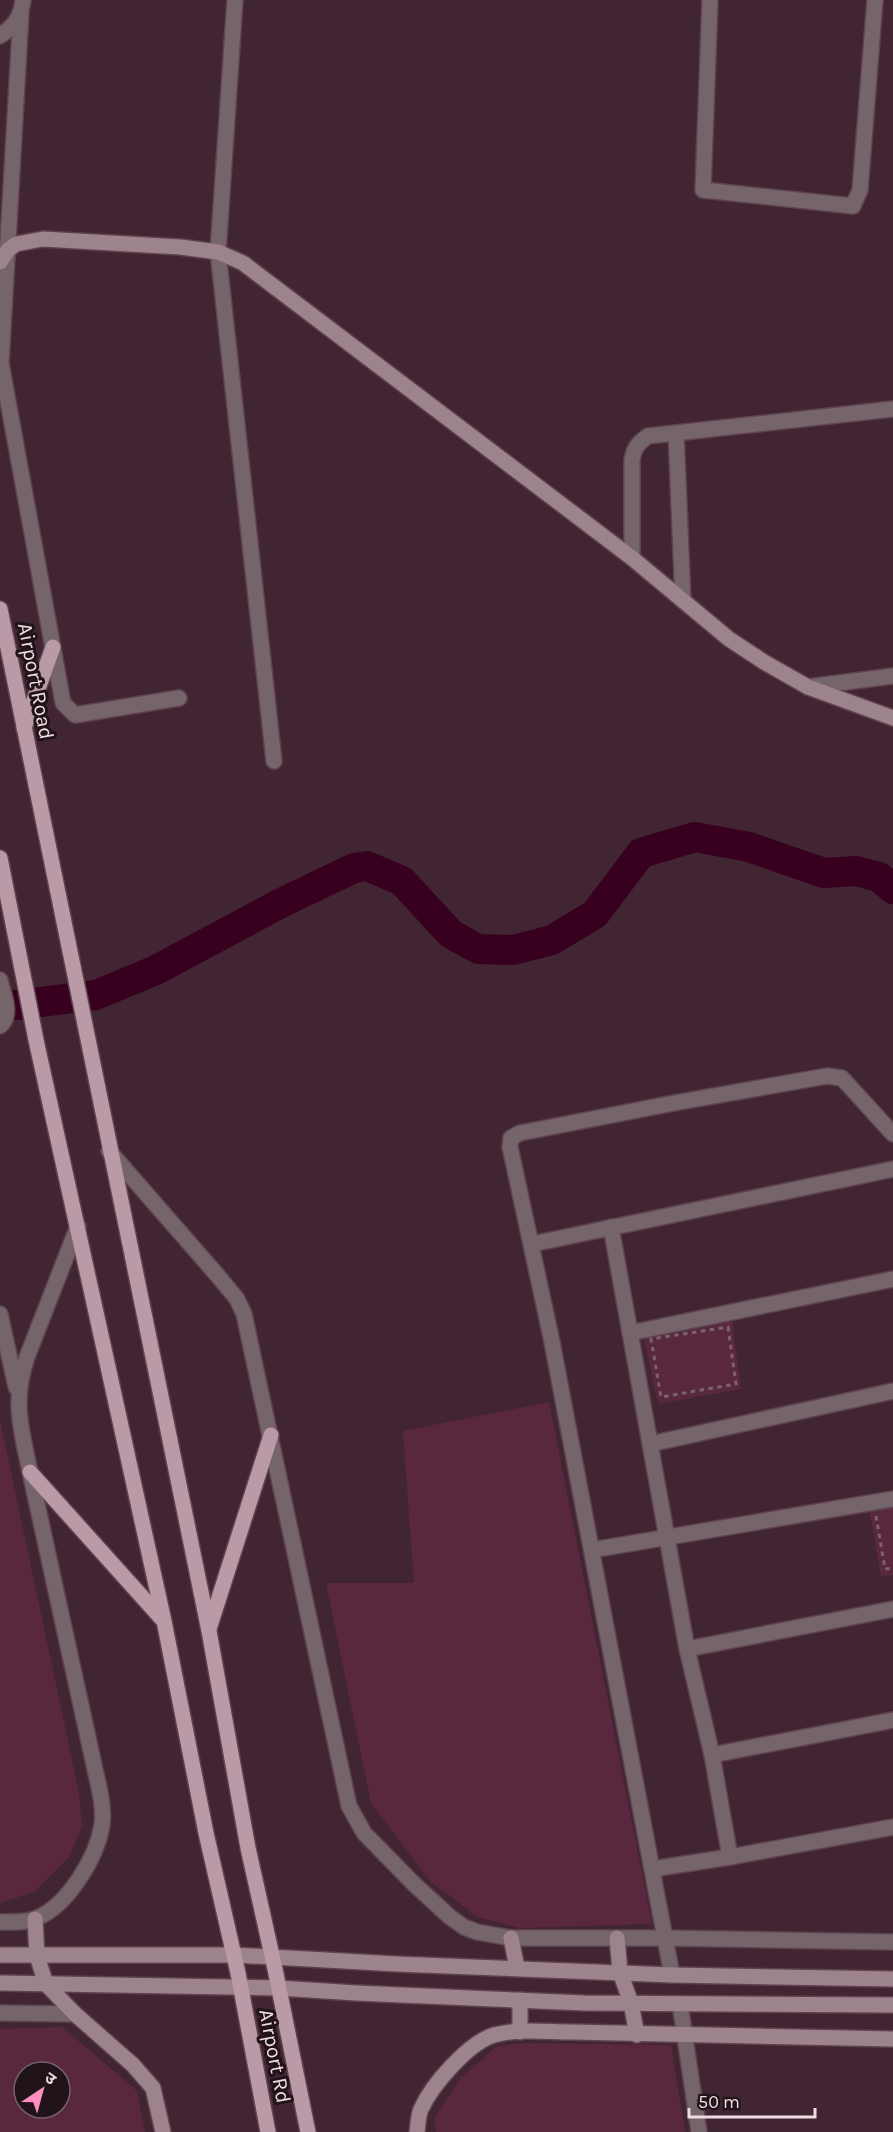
<svg xmlns="http://www.w3.org/2000/svg" width="893" height="2132" viewBox="0 0 893 2132" font-family="Karla,'Noto Sans Devanagari',sans-serif">
	<rect width="100%" height="100%" fill="#422532"/>
	<g fill="#59283f" fill-rule="evenodd">
		<polygon points="732,1320 741,1389 658,1404 643,1334"/>
		<polygon points="549,1402 652,1924 520,1928 478,1917 431,1882 371,1803 326,1583 414,1583 403,1431"/>
		<polygon points="0,1420 79,1793 82,1827 69,1857 34,1892 0,1903"/>
		<polygon points="893,1505 893,1575 881,1576 869,1509"/>
		<path d="M62,2027L137,2091L145,2132H0V2029ZM24,2072H60V2108H24Z"/>
		<polygon points="521,2043 671,2045 685,2132 436,2132 434,2119 460,2079 497,2046"/>
	</g>
	<g fill="none" stroke-linecap="round" stroke-linejoin="round">
		<polyline stroke="#38001f" stroke-width="30" points="0,1005 18,1005 96,995 156,970 281,903 354,868 367,866 402,881 451,934 478,949 513,950 552,940 595,914 641,853 695,837 749,847 824,873 856,871 879,877 893,889"/>
		<defs>
			<g id="street">
				<polyline points="235,0 218,252 274,761"/>
				<polyline points="710,0 703,190 853,206 860,190 875,0"/>
				<polyline points="21,13 1,363 63,703 75,715 179,698"/>
				<path d="M0,36C14,26 21,18 23,0"/>
				<polyline points="676,433 683,601"/>
				<path d="M632,558V460C634,448 638,443 648,436L893,409"/>
				<polyline points="808,687 893,676"/>
				<path d="M0,980C3,994 13,1015 0,1026"/>
				<polyline points="109,1151 218,1276 237,1299 244,1314 349,1806 364,1833 414,1884 450,1917 464,1927 477,1932 511,1938 664,1938 893,1942"/>
				<polyline points="611,1227 687,1649 712,1755 730,1857"/>
				<polyline points="532,1244 893,1169"/>
				<polyline points="0,1314 16,1387"/>
				<polyline points="630,1333 893,1279"/>
				<polyline points="650,1444 893,1391"/>
				<polyline points="592,1550 893,1499"/>
				<polyline points="687,1649 893,1609"/>
				<polyline points="712,1755 893,1720"/>
				<polyline points="652,1869 730,1857 893,1827"/>
				<path d="M0,1922C12,1922 26,1923 37,1918C68,1905 97,1857 102,1825C104,1808 100,1791 96,1774L30,1472C21,1428 12,1401 27,1357L78,1226"/>
				<polyline points="672,1975 552,1342 510,1147 511,1138 520,1133 674,1103 827,1076 842,1078 893,1134"/>
				<polyline points="680,2004 699,2132"/>
				<polyline points="0,2013 75,2014"/>
			</g>
			<g id="secondary">
				<polyline points="0,262 8,250 16,244 43,239 180,247 218,252 243,263 632,558 729,639 764,662 808,687 893,718"/>
				<polyline points="35,1919 37,1956 46,1984 75,2014 133,2065 153,2088 163,2132"/>
				<polyline points="511,1938 517,1968"/>
				<polyline points="617,1938 620,1972 631,2003 637,2035"/>
				<polyline points="0,1955 234,1955 397,1964 672,1975 893,1979"/>
				<polyline points="0,1983 279,1988 356,1993 584,2003 893,2005"/>
				<polyline points="520,2032 520,2000"/>
				<path d="M417,2132C418,2125 418,2116 421,2109C432,2085 468,2043 494,2035C519,2028 548,2032 573,2032L893,2039"/>
			</g>
			<g id="primary">
				<polyline points="0,609 209,1631 248,1848 275,1969 308,2132"/>
				<polyline points="24,728 53,647"/>
				<polyline points="0,858 36,1040 164,1621 206,1833 238,1973 268,2132"/>
				<polyline points="30,1472 162,1619"/>
				<polyline points="209,1629 271,1435"/>
			</g>
		</defs>
		<use href="#street" stroke="#5e424e" stroke-width="18"/>
		<use href="#secondary" stroke="#5e424e" stroke-width="18"/>
		<use href="#primary" stroke="#5e424e" stroke-width="18"/>
		<g stroke="#7c626d" stroke-width="3" stroke-dasharray="4.5 4.5" stroke-linecap="butt">
			<polygon points="728,1327 736,1384 661,1397 651,1339"/>
			<polyline points="876,1516 885,1569 893,1568"/>
		</g>
		<use href="#street" stroke="#75656b" stroke-width="15"/>
		<use href="#secondary" stroke="#9c838c" stroke-width="15"/>
		<use href="#primary" stroke="#b99aa6" stroke-width="15"/>
	</g>
	<g text-anchor="middle" dominant-baseline="central" stroke-width="6" stroke-linejoin="round" paint-order="stroke">
		<g font-size="21" fill="#efdbe2" stroke="#201319">
			<text transform="translate(36 681) rotate(79)">Airport Road</text>
			<text transform="translate(275 2056) rotate(79)">Airport Rd</text>
		</g>
	</g>
	<g transform="translate(42 2090) rotate(36)"><circle r="28" fill="#201319" stroke="#736369" stroke-width="1.5"/>
	<path d="M0-4.5L10 22L0 15L-10 22Z" fill="#fd8ebf"/>
	<text y="-9" font-size="16" font-weight="bold" text-anchor="middle" fill="#efdbe2">उ</text>
	</g>
	<path d="M689 2108v9h126v-9" fill="none" stroke="#efdbe2" stroke-width="3"/>
	<text x="698" y="2108" font-size="18" fill="#efdbe2" stroke="#201319" stroke-width="4.5" paint-order="stroke">50 m</text>
</svg>
